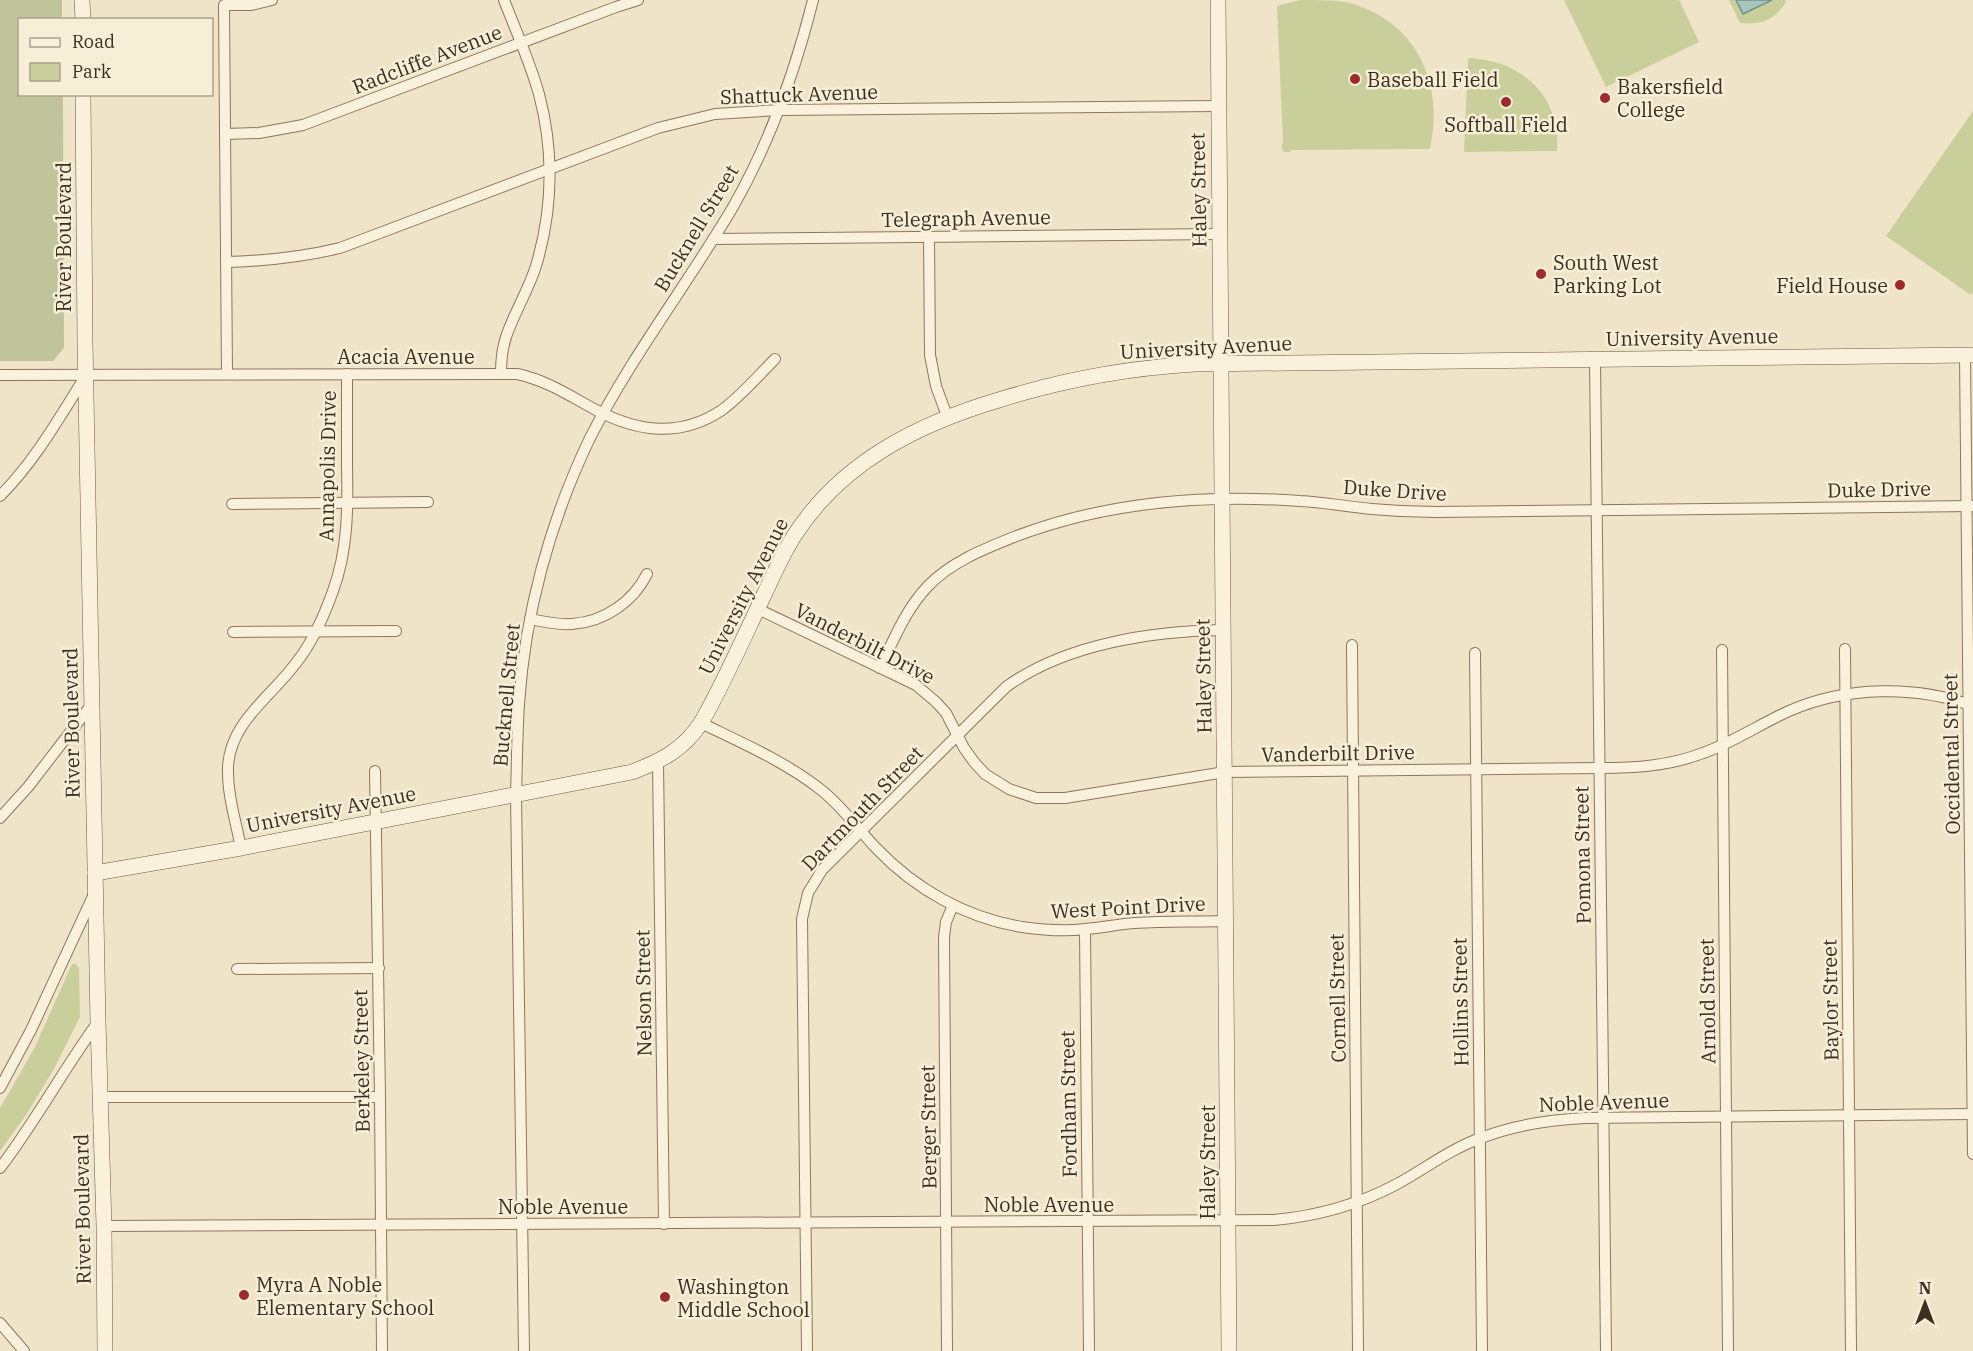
<svg xmlns="http://www.w3.org/2000/svg" width="1973" height="1351" viewBox="0 0 1973 1351" font-family="'IBM Plex Serif',serif">
	<rect width="100%" height="100%" fill="#f0e4c8"/>
	<g fill="#c9cf9b">
		<path d="M1300,0C1315,0 1331,0 1346,2C1416,19 1445,83 1430,149L1292,150L1289,152H1284L1281,146L1283,143L1277,6Z"/>
		<polygon points="1564,0 1679,0 1699,42 1606,87"/>
		<path d="M1729,0H1785L1786,2C1775,21 1760,25 1740,23Z"/>
		<path d="M1468,58C1521,60 1561,95 1557,151L1464,152Z"/>
		<polygon points="1973,111 1973,292 1971,295 1886,236"/>
		<polygon points="72,964 76,964 79,968 80,1017 54,1069 26,1115 0,1151 0,1108 34,1049"/>
	</g>
	<polygon fill="#bfc49a" points="0,0 62,0 62,19 20,20 20,94 63,95 64,348 53,361 0,361"/>
	<polygon fill="#a9c4bc" stroke="#6f938a" stroke-width="1.5" points="1736,0 1772,0 1743,14"/>
	<g fill="none" stroke-linecap="round" stroke-linejoin="round">
		<defs>
			<g id="street">
				<polyline points="225,134 259,133 303,125 616,7 638,0"/>
				<polyline points="929,237 930,355 936,386 947,416"/>
				<polyline points="713,239 1220,234"/>
				<path d="M226,262C265,261 302,257 340,248L658,128L715,114L779,110L1219,106"/>
				<polyline points="1965,355 1973,1154"/>
				<polyline points="1595,359 1606,1351"/>
				<path d="M501,373C501,361 502,349 506,337C514,313 528,291 536,266C553,209 554,151 539,94C530,62 516,31 504,0"/>
				<polyline points="227,374 224,5 251,5 272,0"/>
				<path d="M0,375L517,374C546,380 570,396 596,410C638,432 680,438 722,410C741,396 758,376 775,359"/>
				<path d="M0,496C35,461 59,418 85,377"/>
				<polyline points="232,504 428,502"/>
				<path d="M758,609L916,685L936,702L946,713L964,748L974,762L985,774L1009,789L1036,798H1065L1225,772L1600,768C1635,768 1669,766 1703,753C1734,742 1760,724 1789,711C1846,686 1916,685 1973,706"/>
				<path d="M530,619C544,622 558,625 572,624C604,622 633,602 647,574"/>
				<polyline points="233,632 396,631"/>
				<polyline points="1352,645 1358,1351"/>
				<polyline points="1845,649 1851,1351"/>
				<polyline points="1722,650 1728,1351"/>
				<polyline points="1475,653 1482,1351"/>
				<path d="M880,668C894,639 906,609 928,586C951,562 984,549 1014,537C1105,502 1204,494 1300,501C1324,502 1348,507 1372,509C1393,511 1415,512 1436,512L1973,506"/>
				<path d="M701,723C742,743 784,761 820,789C842,806 857,828 876,848C915,889 966,918 1022,927C1043,930 1064,932 1085,929C1102,928 1118,924 1135,923C1165,921 1196,922 1226,921"/>
				<polyline points="658,762 664,1224"/>
				<polyline points="375,771 380,1097 382,1351"/>
				<polyline points="0,818 28,787 92,704"/>
				<path d="M241,848C236,822 227,794 228,767C230,722 271,697 296,663C313,642 324,616 333,591C348,550 348,508 347,465C347,434 347,404 347,374"/>
				<polyline points="1085,930 1089,1351"/>
				<polyline points="237,969 379,968"/>
				<polyline points="0,1088 31,1030 94,894"/>
				<polyline points="101,1097 380,1097"/>
				<path d="M0,1168C36,1121 63,1070 98,1022"/>
				<path d="M104,1226L1274,1220C1318,1216 1358,1205 1397,1184C1425,1169 1450,1149 1481,1138C1514,1125 1548,1120 1584,1118L1973,1114"/>
				<polyline points="0,1323 24,1351"/>
				<path d="M524,1351L516,795C517,765 517,734 519,704C525,613 550,521 590,438C631,357 687,285 733,207C770,142 795,72 813,0"/>
				<path d="M807,1351L802,919L808,893L822,870L1006,687C1065,644 1152,631 1223,630"/>
				<polyline points="947,1351 944,937 946,922 953,905"/>
			</g>
			<g id="secondary">
				<polyline points="82,0 83,20"/>
				<polyline points="1218,0 1229,1351"/>
				<polyline points="83,94 85,343 98,1022 104,1226 105,1351"/>
				<path d="M95,873L241,848L632,772C661,761 683,750 701,723C724,683 743,639 763,597C773,576 782,555 794,536C842,461 920,423 1002,399C1066,379 1128,368 1195,364L1973,355"/>
			</g>
		</defs>
		<use href="#street" stroke="#8d765c" stroke-width="12"/>
		<use href="#secondary" stroke="#6f573f" stroke-width="16"/>
		<use href="#street" stroke="#faf1dc" stroke-width="10"/>
		<use href="#secondary" stroke="#faf1dc" stroke-width="15"/>
	</g>
	<g fill="#9e2a2b" stroke="#f7eed8" stroke-width="2">
		<circle cx="1355" cy="79" r="6"/>
		<circle cx="1605" cy="98" r="6"/>
		<circle cx="1506" cy="102" r="6"/>
		<circle cx="1541" cy="274" r="6"/>
		<circle cx="1900" cy="285" r="6"/>
		<circle cx="244" cy="1295" r="6"/>
		<circle cx="665" cy="1297" r="6"/>
	</g>
	<g text-anchor="middle" dominant-baseline="central" stroke-width="5" stroke-linejoin="round" paint-order="stroke">
		<g font-size="20" fill="#3d2e20" stroke="#f7eed8">
			<text transform="translate(427 59) rotate(-21)">Radcliffe Avenue</text>
			<text transform="translate(799 94) rotate(-2)">Shattuck Avenue</text>
			<text transform="translate(1198 190) rotate(-91)">Haley Street</text>
			<text transform="translate(966 218) rotate(-1)">Telegraph Avenue</text>
			<text transform="translate(696 228) rotate(-59)">Bucknell Street</text>
			<text transform="translate(63 237) rotate(-90)">River Boulevard</text>
			<text transform="translate(1692 337) rotate(-1)">University Avenue</text>
			<text transform="translate(1206 347) rotate(-3)">University Avenue</text>
			<text x="406" y="356">Acacia Avenue</text>
			<text transform="translate(327 466) rotate(-89)">Annapolis Drive</text>
			<text transform="translate(1879 489) rotate(-1)">Duke Drive</text>
			<text transform="translate(1395 490) rotate(4)">Duke Drive</text>
			<text transform="translate(743 596) rotate(-63)">University Avenue</text>
			<text transform="translate(865 643) rotate(27)">Vanderbilt Drive</text>
			<text transform="translate(1203 676) rotate(-91)">Haley Street</text>
			<text transform="translate(506 695) rotate(-85)">Bucknell Street</text>
			<text transform="translate(71 723) rotate(-91)">River Boulevard</text>
			<text transform="translate(1338 753) rotate(-1)">Vanderbilt Drive</text>
			<text transform="translate(1951 754) rotate(-91)">Occidental Street</text>
			<text transform="translate(862 808) rotate(-46)">Dartmouth Street</text>
			<text transform="translate(331 809) rotate(-11)">University Avenue</text>
			<text transform="translate(1582 855) rotate(-91)">Pomona Street</text>
			<text transform="translate(1128 907) rotate(-3)">West Point Drive</text>
			<text transform="translate(643 993) rotate(-91)">Nelson Street</text>
			<text transform="translate(1337 998) rotate(-91)">Cornell Street</text>
			<text transform="translate(1830 1000) rotate(-91)">Baylor Street</text>
			<text transform="translate(1707 1001) rotate(-91)">Arnold Street</text>
			<text transform="translate(1460 1002) rotate(-91)">Hollins Street</text>
			<text transform="translate(361 1061) rotate(-91)">Berkeley Street</text>
			<text transform="translate(1604 1102) rotate(-2)">Noble Avenue</text>
			<text transform="translate(1068 1104) rotate(-91)">Fordham Street</text>
			<text transform="translate(928 1127) rotate(-91)">Berger Street</text>
			<text transform="translate(1207 1162) rotate(-90)">Haley Street</text>
			<text x="1049" y="1204">Noble Avenue</text>
			<text x="563" y="1206">Noble Avenue</text>
			<text transform="translate(82 1209) rotate(-91)">River Boulevard</text>
		</g>
		<g font-size="20" fill="#3d2e20" stroke="#f7eed8" text-anchor="start">
			<text x="1367" y="79">Baseball Field</text>
			<text x="1617" y="86">Bakersfield<tspan x="1617" dy="23">College</tspan></text>
			<text x="1506" y="124" text-anchor="middle">Softball Field</text>
			<text x="1553" y="262">South West<tspan x="1553" dy="23">Parking Lot</tspan></text>
			<text x="1888" y="285" text-anchor="end">Field House</text>
			<text x="256" y="1284">Myra A Noble<tspan x="256" dy="23">Elementary School</tspan></text>
			<text x="677" y="1286">Washington<tspan x="677" dy="23">Middle School</tspan></text>
		</g>
	</g>
	<rect x="18" y="18" width="195" height="78" fill="#f7eed8" stroke="#ada18e" stroke-width="1.5"/>
	<rect x="30" y="38" width="30" height="9" fill="#faf1dc" stroke="#ada18e" stroke-width="1.5"/>
	<text x="72" y="48" font-size="18" fill="#3d2e20">Road</text>
	<rect x="30" y="63" width="30" height="18" fill="#c9cf9b" stroke="#ada18e" stroke-width="1.5"/>
	<text x="72" y="78" font-size="18" fill="#3d2e20">Park</text>
	<g transform="translate(1925 1303)" stroke="#f7eed8" stroke-width="4.5" paint-order="stroke">
	<path d="M0-4.5L10 22L0 15L-10 22Z" fill="#3d2e20"/>
	<text y="-9" font-size="16" font-weight="bold" text-anchor="middle" fill="#3d2e20">N</text>
	</g>
</svg>
